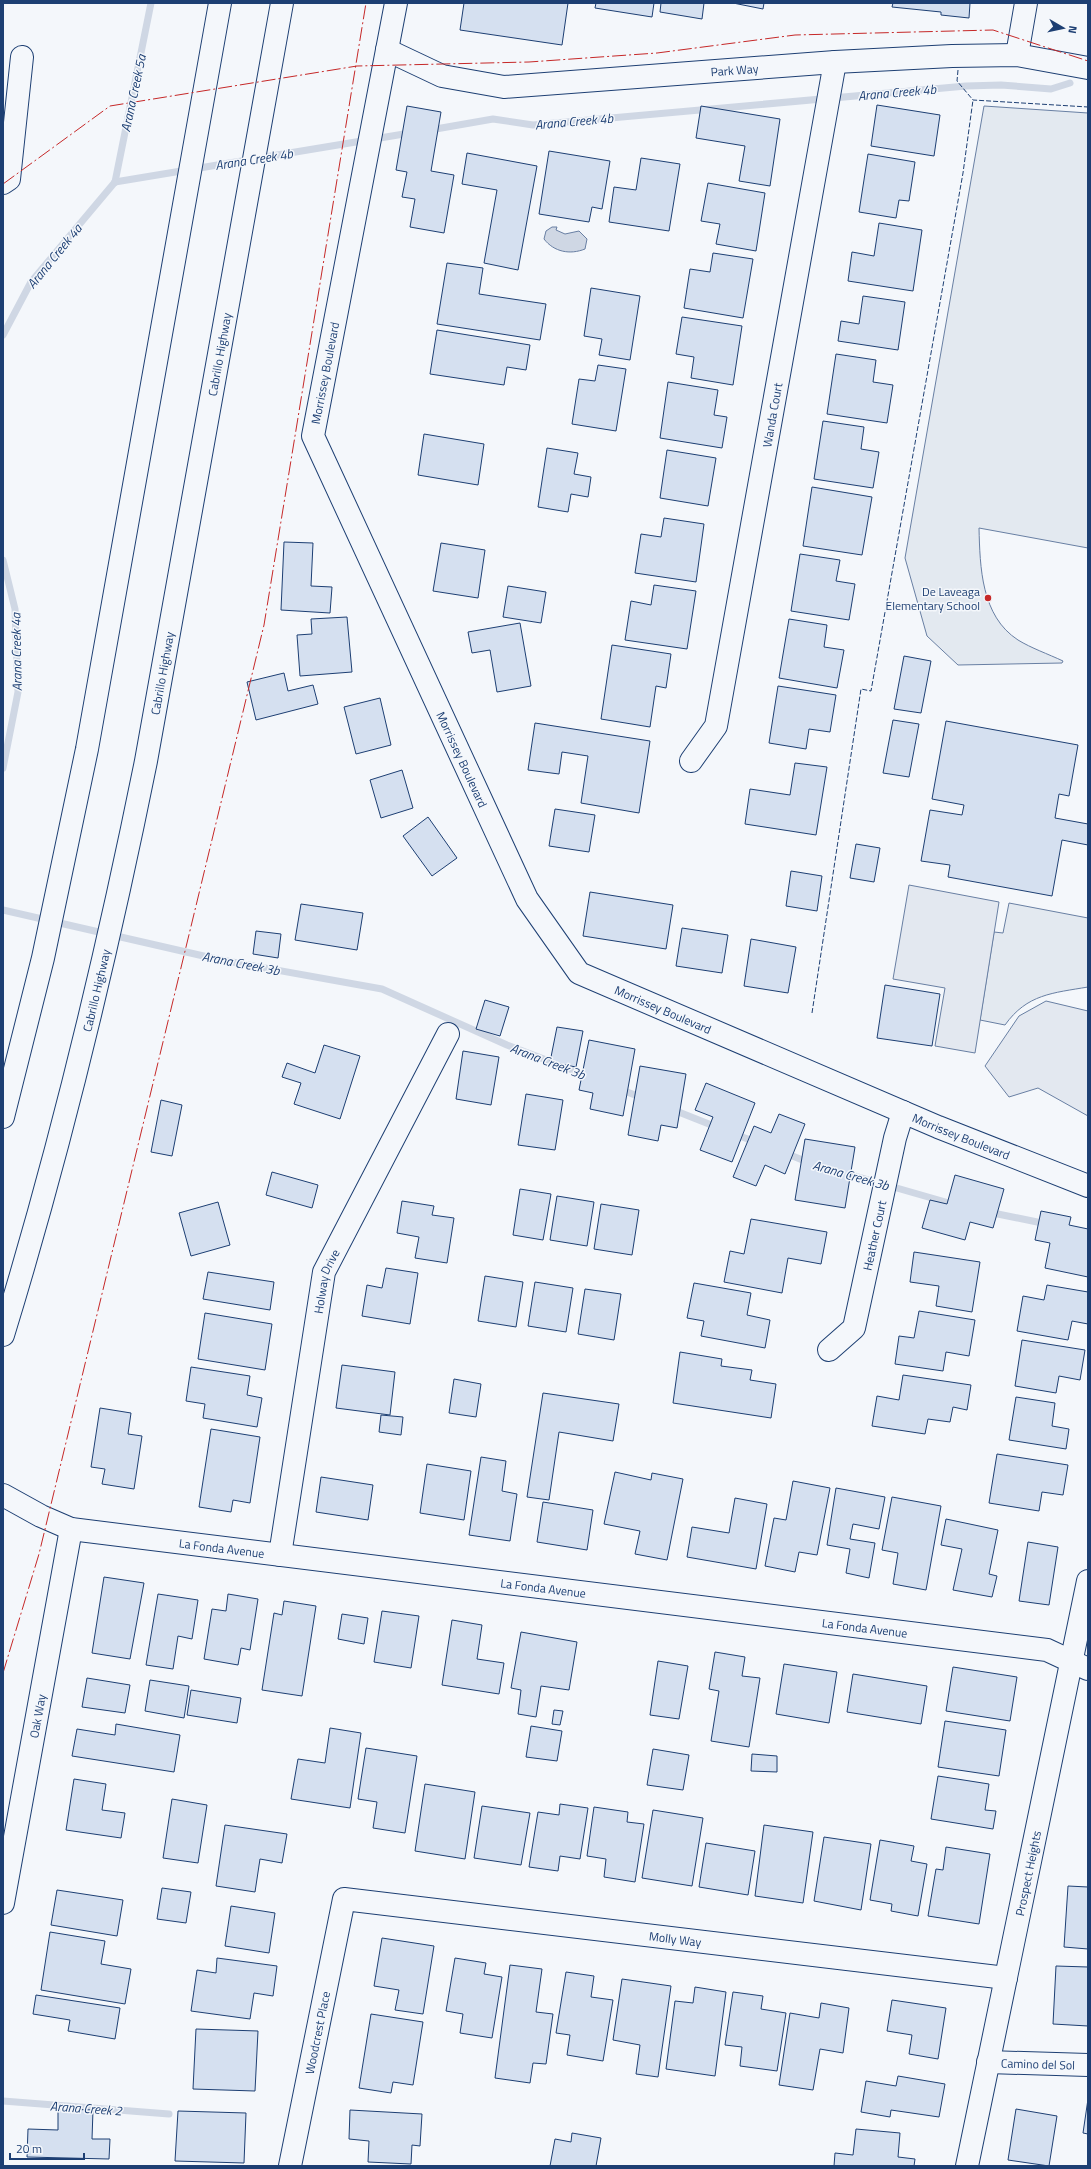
<svg xmlns="http://www.w3.org/2000/svg" width="1091" height="2169" viewBox="0 0 1091 2169" font-family="'Titillium Web',sans-serif">
	<rect width="100%" height="100%" fill="#f4f7fb"/>
	<g fill="#e3e9f0" stroke="#687fa3">
		<path d="M984,106L1088,113V548L979,528C980,567 981,616 1018,640C1031,648 1048,654 1063,661L1062,663L958,665L927,636L905,558Z"/>
		<path d="M1009,903L1088,918V987C1053,993 1027,994 1005,1025L980,1020L994,932L1003,933Z"/>
	</g>
	<g fill="#e3e8f0" stroke="#687fa3">
		<polygon points="909,885 999,902 975,1053 935,1046 945,988 893,979"/>
		<polygon points="1046,1001 1088,1011 1088,1116 1038,1088 1009,1097 985,1066 1019,1016"/>
	</g>
	<path fill="#cfd7e4" stroke="#687fa3" d="M552,227H557L556,230L565,234L579,231L587,239L585,249C570,255 554,252 544,239L546,231Z"/>
	<g fill="none" stroke-linecap="round" stroke-linejoin="round">
		<g stroke="#cfd7e4" stroke-width="7">
			<polyline points="430,130 493,119 533,125 966,86 1001,85 1051,89 1070,83"/>
			<polyline points="115,182 410,133"/>
			<polyline points="115,182 151,3"/>
			<polyline points="3,335 31,282 115,182"/>
			<polyline points="3,560 15,609 18,692 3,768"/>
			<polyline points="3,910 221,960 382,989 507,1045 591,1077"/>
			<polyline points="619,1089 643,1098"/>
			<polyline points="671,1109 719,1128"/>
			<polyline points="734,1134 756,1142"/>
			<polyline points="785,1153 810,1163"/>
			<polyline points="841,1172 956,1205"/>
			<polyline points="988,1212 1047,1224"/>
			<polyline points="3,2101 169,2114"/>
		</g>
	</g>
	<g fill="#d5e0f0" stroke="#1d3f73">
		<polygon points="464,3 568,3 562,45 460,30"/>
		<polygon points="596,3 654,3 652,17 595,8"/>
		<polygon points="661,3 704,3 702,19 660,12"/>
		<polygon points="733,3 764,3 763,9"/>
		<polygon points="893,3 970,3 969,18 941,15 941,12 892,7"/>
		<polygon points="877,105 940,115 934,156 871,146"/>
		<polygon points="407,106 441,112 431,171 454,175 444,233 410,227 415,199 402,197 407,172 396,170"/>
		<polygon points="701,106 780,119 770,186 739,181 745,146 696,138"/>
		<polygon points="549,151 610,161 602,209 592,207 589,222 539,214"/>
		<polygon points="467,153 537,166 518,270 484,263 497,190 462,184"/>
		<polygon points="868,154 915,162 909,201 899,200 896,218 859,212"/>
		<polygon points="641,158 680,164 669,231 609,222 614,187 636,190"/>
		<polygon points="708,183 765,193 756,251 716,244 720,224 701,221"/>
		<polygon points="879,223 922,230 913,291 848,281 852,252 874,256"/>
		<polygon points="713,253 753,259 743,318 684,308 690,269 710,272"/>
		<polygon points="447,263 483,268 479,294 546,304 540,340 437,324"/>
		<polygon points="591,288 640,296 630,360 599,355 602,339 584,336"/>
		<polygon points="863,296 905,302 898,350 838,341 841,321 859,324"/>
		<polygon points="682,317 742,326 733,385 691,378 694,357 676,354"/>
		<polygon points="437,330 530,345 526,370 507,367 504,385 430,374"/>
		<polygon points="836,354 876,360 873,382 893,385 887,423 827,414"/>
		<polygon points="598,365 626,369 616,431 572,424 579,379 595,381"/>
		<polygon points="668,382 718,390 714,415 727,417 722,448 660,438"/>
		<polygon points="823,421 864,427 861,449 879,452 873,488 814,479"/>
		<polygon points="424,434 484,444 478,485 418,475"/>
		<polygon points="547,448 578,453 574,474 591,477 588,497 571,494 568,512 538,507"/>
		<polygon points="667,450 716,458 708,506 660,498"/>
		<polygon points="812,487 872,497 862,555 803,546"/>
		<polygon points="664,518 704,524 696,582 635,573 641,534 661,537"/>
		<polygon points="284,542 313,543 311,586 332,587 330,613 281,610"/>
		<polygon points="441,543 485,550 478,598 433,591"/>
		<polygon points="800,554 840,560 836,581 855,584 849,620 791,611"/>
		<polygon points="654,585 696,591 687,649 625,640 631,601 651,605"/>
		<polygon points="508,586 546,592 541,623 503,617"/>
		<polygon points="347,617 352,672 300,676 297,635 312,634 311,619"/>
		<polygon points="789,619 827,625 824,647 844,650 837,688 779,678"/>
		<polygon points="520,623 531,686 497,692 490,650 472,653 468,632"/>
		<polygon points="612,645 671,654 666,688 656,686 650,727 601,719"/>
		<polygon points="904,656 931,661 921,713 894,709"/>
		<polygon points="284,673 288,691 313,685 318,704 256,720 247,682"/>
		<polygon points="778,686 836,695 830,732 809,729 806,749 769,743"/>
		<polygon points="380,698 391,745 356,754 344,707"/>
		<polygon points="893,720 919,724 909,777 883,773"/>
		<polygon points="946,721 1078,745 1069,796 1059,794 1055,818 1088,824 1088,845 1062,840 1052,896 948,877 950,865 921,861 930,810 962,815 964,805 932,799"/>
		<polygon points="535,723 650,741 639,813 581,803 588,756 562,752 559,774 528,770"/>
		<polygon points="795,763 827,767 816,835 745,824 750,789 790,795"/>
		<polygon points="402,770 413,808 381,818 370,780"/>
		<polygon points="555,809 595,815 589,852 549,846"/>
		<polygon points="428,817 457,858 432,876 403,836"/>
		<polygon points="856,844 880,848 874,882 850,878"/>
		<polygon points="791,871 822,876 817,911 786,906"/>
		<polygon points="590,892 673,905 666,949 583,936"/>
		<polygon points="301,904 363,913 357,950 295,940"/>
		<polygon points="682,928 728,935 722,973 676,966"/>
		<polygon points="256,931 281,934 278,958 253,954"/>
		<polygon points="751,939 796,947 788,993 744,986"/>
		<polygon points="885,985 940,994 932,1046 877,1038"/>
		<polygon points="485,1000 509,1007 500,1036 476,1029"/>
		<polygon points="557,1027 583,1031 576,1067 550,1062"/>
		<polygon points="589,1040 635,1049 623,1116 590,1109 593,1093 579,1090"/>
		<polygon points="324,1045 360,1056 340,1119 294,1104 301,1083 282,1077 287,1063 315,1073"/>
		<polygon points="463,1051 499,1057 491,1105 456,1099"/>
		<polygon points="640,1066 686,1074 677,1128 661,1125 658,1141 628,1135"/>
		<polygon points="706,1083 755,1103 732,1162 700,1150 713,1117 695,1110"/>
		<polygon points="526,1094 563,1100 555,1150 518,1145"/>
		<polygon points="161,1100 182,1105 172,1156 151,1152"/>
		<polygon points="779,1114 805,1124 785,1174 765,1165 756,1186 733,1177 754,1126 771,1133"/>
		<polygon points="805,1139 855,1147 845,1208 795,1200"/>
		<polygon points="272,1172 318,1185 312,1208 266,1195"/>
		<polygon points="955,1175 1004,1189 993,1228 970,1222 965,1240 922,1228 930,1200 947,1204"/>
		<polygon points="520,1189 551,1194 543,1240 513,1235"/>
		<polygon points="557,1196 594,1202 587,1246 550,1240"/>
		<polygon points="402,1201 434,1206 432,1215 454,1218 447,1263 415,1258 419,1237 397,1233"/>
		<polygon points="218,1202 230,1245 191,1256 179,1213"/>
		<polygon points="601,1204 639,1210 632,1255 594,1249"/>
		<polygon points="1041,1211 1071,1217 1069,1225 1088,1229 1088,1277 1045,1268 1050,1243 1035,1240"/>
		<polygon points="751,1219 827,1232 821,1264 788,1258 782,1293 724,1282 730,1251 744,1254"/>
		<polygon points="914,1252 980,1262 972,1312 936,1306 939,1286 910,1282"/>
		<polygon points="386,1268 418,1273 410,1324 362,1316 367,1285 382,1288"/>
		<polygon points="208,1272 274,1282 270,1310 203,1299"/>
		<polygon points="485,1276 523,1282 516,1327 478,1321"/>
		<polygon points="535,1282 573,1288 566,1332 528,1326"/>
		<polygon points="694,1283 751,1293 747,1315 770,1320 765,1348 701,1336 704,1321 687,1318"/>
		<polygon points="1047,1285 1088,1292 1088,1324 1072,1321 1068,1340 1017,1331 1023,1296 1044,1300"/>
		<polygon points="585,1289 621,1294 614,1340 578,1334"/>
		<polygon points="919,1311 975,1320 969,1356 946,1352 943,1371 895,1364 899,1336 914,1338"/>
		<polygon points="205,1313 272,1324 265,1370 198,1359"/>
		<polygon points="1022,1340 1085,1350 1080,1380 1059,1376 1056,1393 1015,1386"/>
		<polygon points="680,1352 722,1359 721,1366 752,1370 750,1380 776,1384 771,1418 673,1403"/>
		<polygon points="342,1365 395,1372 390,1415 336,1408"/>
		<polygon points="191,1367 250,1376 247,1395 262,1398 257,1427 203,1418 205,1404 186,1401"/>
		<polygon points="903,1375 971,1385 967,1410 953,1407 950,1422 928,1419 925,1434 872,1426 877,1396 899,1400"/>
		<polygon points="454,1379 481,1384 476,1417 449,1413"/>
		<polygon points="543,1393 619,1404 613,1441 559,1432 549,1500 527,1497"/>
		<polygon points="1016,1397 1055,1403 1052,1426 1069,1429 1066,1449 1009,1440"/>
		<polygon points="100,1408 131,1413 128,1434 142,1436 134,1489 102,1484 105,1469 91,1467"/>
		<polygon points="381,1415 403,1417 401,1435 379,1432"/>
		<polygon points="211,1429 260,1437 250,1503 233,1500 231,1512 199,1507"/>
		<polygon points="997,1454 1068,1465 1063,1495 1042,1492 1039,1511 989,1503"/>
		<polygon points="481,1457 506,1461 502,1491 517,1494 510,1541 469,1535"/>
		<polygon points="427,1464 471,1471 464,1520 420,1513"/>
		<polygon points="615,1472 651,1480 652,1473 683,1479 667,1560 635,1554 640,1531 604,1524"/>
		<polygon points="321,1477 373,1485 368,1520 316,1512"/>
		<polygon points="793,1481 830,1488 817,1555 799,1552 795,1572 765,1566 774,1518 786,1520"/>
		<polygon points="836,1488 885,1497 879,1529 853,1524 850,1539 875,1543 869,1578 846,1573 850,1549 827,1545"/>
		<polygon points="892,1497 941,1506 926,1590 893,1584 898,1553 882,1550"/>
		<polygon points="735,1498 767,1504 756,1569 687,1557 692,1527 729,1533"/>
		<polygon points="543,1502 593,1510 587,1550 537,1542"/>
		<polygon points="946,1519 998,1530 989,1574 997,1576 992,1597 953,1590 962,1549 941,1545"/>
		<polygon points="1028,1542 1058,1547 1049,1605 1019,1601"/>
		<polygon points="104,1577 144,1583 130,1659 92,1653"/>
		<polygon points="158,1594 198,1600 192,1639 178,1636 173,1669 146,1665"/>
		<polygon points="228,1594 258,1599 250,1650 241,1648 238,1665 204,1659 212,1609 226,1611"/>
		<polygon points="284,1601 316,1606 302,1696 262,1690 274,1613 282,1615"/>
		<polygon points="382,1611 419,1616 411,1668 374,1662"/>
		<polygon points="342,1614 368,1618 364,1644 338,1639"/>
		<polygon points="452,1620 482,1625 477,1659 504,1663 499,1694 442,1685"/>
		<polygon points="521,1632 577,1642 569,1690 541,1686 536,1717 518,1714 521,1690 511,1688"/>
		<polygon points="715,1652 745,1657 742,1676 760,1678 749,1747 711,1741 719,1691 709,1689"/>
		<polygon points="658,1661 688,1666 679,1719 650,1715"/>
		<polygon points="784,1664 837,1672 829,1723 776,1714"/>
		<polygon points="953,1667 1017,1677 1010,1721 946,1711"/>
		<polygon points="853,1674 927,1686 921,1724 847,1712"/>
		<polygon points="87,1678 130,1685 125,1713 82,1707"/>
		<polygon points="150,1680 189,1686 184,1718 145,1711"/>
		<polygon points="191,1690 241,1698 237,1723 187,1715"/>
		<polygon points="554,1710 563,1711 560,1725 552,1724"/>
		<polygon points="945,1721 1006,1730 999,1776 938,1767"/>
		<polygon points="116,1724 180,1735 174,1772 72,1756 77,1729 115,1735"/>
		<polygon points="531,1726 562,1731 557,1761 526,1757"/>
		<polygon points="330,1728 361,1733 350,1808 291,1799 298,1759 325,1763"/>
		<polygon points="366,1748 417,1756 405,1833 373,1828 377,1802 358,1799"/>
		<polygon points="653,1749 689,1755 683,1790 647,1785"/>
		<polygon points="752,1754 777,1756 777,1772 751,1771"/>
		<polygon points="938,1776 989,1784 985,1810 996,1811 993,1829 931,1819"/>
		<polygon points="74,1779 106,1784 102,1810 125,1813 121,1838 66,1830"/>
		<polygon points="425,1784 475,1792 465,1859 415,1851"/>
		<polygon points="172,1799 207,1805 198,1863 163,1858"/>
		<polygon points="560,1804 588,1808 580,1859 560,1856 558,1871 529,1867 538,1812 559,1815"/>
		<polygon points="482,1806 530,1813 521,1865 474,1858"/>
		<polygon points="594,1807 628,1812 627,1822 644,1824 635,1882 604,1877 606,1859 587,1856"/>
		<polygon points="653,1810 703,1818 692,1886 642,1878"/>
		<polygon points="225,1825 287,1834 282,1863 260,1859 255,1892 216,1886"/>
		<polygon points="764,1825 813,1832 803,1903 755,1896"/>
		<polygon points="824,1837 871,1844 861,1910 814,1901"/>
		<polygon points="880,1840 914,1846 911,1861 927,1864 918,1916 891,1911 892,1904 870,1900"/>
		<polygon points="706,1843 755,1851 748,1895 699,1887"/>
		<polygon points="946,1847 990,1854 979,1924 928,1916 936,1869 943,1870"/>
		<polygon points="1068,1886 1088,1887 1088,1949 1064,1947"/>
		<polygon points="162,1888 191,1892 186,1923 157,1919"/>
		<polygon points="57,1890 123,1900 117,1936 51,1925"/>
		<polygon points="231,1906 275,1913 269,1953 225,1946"/>
		<polygon points="50,1932 105,1941 101,1964 131,1969 125,2004 41,1990"/>
		<polygon points="382,1938 434,1946 423,2014 395,2010 399,1990 374,1986"/>
		<polygon points="217,1958 277,1966 273,1996 254,1993 250,2019 191,2011 197,1970 216,1973"/>
		<polygon points="455,1958 486,1963 484,1974 502,1977 492,2038 460,2033 463,2014 446,2011"/>
		<polygon points="510,1965 542,1969 536,2012 553,2014 546,2064 533,2063 530,2083 495,2078"/>
		<polygon points="1056,1966 1088,1967 1088,2026 1053,2024"/>
		<polygon points="566,1972 594,1976 591,1997 613,2000 603,2061 567,2055 570,2035 556,2033"/>
		<polygon points="622,1979 671,1986 658,2077 636,2074 640,2045 613,2040"/>
		<polygon points="695,1987 726,1992 715,2076 666,2069 675,2001 693,2003"/>
		<polygon points="733,1992 763,1996 761,2009 786,2013 777,2071 740,2066 742,2047 725,2045"/>
		<polygon points="36,1995 120,2008 115,2039 68,2031 70,2020 33,2014"/>
		<polygon points="892,2000 946,2008 938,2059 909,2054 912,2035 887,2031"/>
		<polygon points="821,2003 849,2008 843,2053 820,2049 813,2090 779,2085 790,2013 819,2018"/>
		<polygon points="371,2014 423,2022 413,2085 393,2082 391,2093 359,2088"/>
		<polygon points="196,2029 258,2031 255,2091 193,2089"/>
		<polygon points="898,2076 945,2084 939,2117 891,2110 890,2117 861,2112 866,2081 896,2086"/>
		<polygon points="1088,2099 1088,2134 1083,2133"/>
		<polygon points="58,2109 93,2110 92,2139 110,2139 109,2159 27,2157 28,2129 58,2130"/>
		<polygon points="1016,2109 1057,2116 1049,2166 1008,2160"/>
		<polygon points="350,2110 422,2114 420,2146 412,2145 411,2164 368,2162 369,2141 349,2139"/>
		<polygon points="178,2111 246,2113 244,2163 175,2161"/>
		<polygon points="856,2129 900,2133 898,2157 915,2159 914,2166 834,2166 835,2153 853,2155"/>
		<polygon points="572,2133 601,2138 596,2166 550,2166 555,2139 571,2142"/>
	</g>
	<g fill="none" stroke-linecap="round" stroke-linejoin="round">
		<defs>
			<g id="minor">
				<path id="s1" d="M396,3L313,436L527,899L579,973L938,1127L1088,1186"/>
				<path id="s2" d="M387,50L442,76L504,87L835,62L952,56L1017,55L1088,68"/>
				<polyline points="1017,55 1026,3"/>
				<polyline points="3,183 9,179 22,57"/>
				<path id="s3" d="M691,761L716,726L835,62"/>
				<path id="s4" d="M829,1350L854,1328L895,1138L903,1112"/>
				<path id="s5" d="M3,1495L41,1516L71,1529L1047,1650L1088,1669"/>
				<path id="s6" d="M280,1555L324,1272L448,1034"/>
				<path id="s7" d="M3,1903L71,1529"/>
				<path id="s8" d="M988,2062L1088,2065"/>
				<path id="s9" d="M290,2166L344,1899L1006,1978"/>
				<path id="s10" d="M967,2166L1088,1581"/>
			</g>
			<g id="highway">
				<polyline points="3,1117 43,958 87,749 220,3"/>
				<path id="s11" d="M3,1335C61,1146 107,954 146,761L282,3"/>
			</g>
		</defs>
		<use href="#minor" stroke="#1d3f73" stroke-width="24"/>
		<use href="#highway" stroke="#1d3f73" stroke-width="24"/>
		<use href="#minor" stroke="#f4f7fb" stroke-width="22"/>
		<use href="#highway" stroke="#f4f7fb" stroke-width="22"/>
		<g stroke="#1d3f73" stroke-width="1" stroke-dasharray="5 2" stroke-linecap="butt">
			<polyline points="958,70 957,81 973,100 1088,107"/>
			<polyline points="812,1013 861,689 871,691 963,173 973,100"/>
		</g>
		<g stroke="#c62828" stroke-width="1" stroke-dasharray="14 3 2 3" stroke-linecap="butt">
			<polyline points="3,184 110,106 357,66 529,62 657,53 795,35 993,30 1088,61"/>
			<polyline points="3,1673 39,1554 264,625 366,3"/>
		</g>
	</g>
	<circle fill="#c62828" stroke="#f4f7fb" stroke-width="1.5" cx="988" cy="598" r="4"/>
	<g text-anchor="middle" dominant-baseline="central" stroke-width="3" stroke-linejoin="round" paint-order="stroke">
		<g font-size="12" fill="#1d3f73" stroke="#f4f7fb">
			<text stroke="none"><textPath href="#s2" startOffset="355">Park Way</textPath></text>
			<text stroke="none"><textPath href="#s11" startOffset="1005">Cabrillo Highway</textPath></text>
			<text transform="translate(325 373) rotate(-79)">Morrissey Boulevard</text>
			<text stroke="none"><textPath href="#s3" startOffset="359">Wanda Court</textPath></text>
			<text stroke="none"><textPath href="#s11" startOffset="681">Cabrillo Highway</textPath></text>
			<text stroke="none"><textPath href="#s1" startOffset="797">Morrissey Boulevard</textPath></text>
			<text stroke="none"><textPath href="#s11" startOffset="357">Cabrillo Highway</textPath></text>
			<text stroke="none"><textPath href="#s1" startOffset="1133">Morrissey Boulevard</textPath></text>
			<text stroke="none"><textPath href="#s1" startOffset="1457">Morrissey Boulevard</textPath></text>
			<text stroke="none"><textPath href="#s4" startOffset="128">Heather Court</textPath></text>
			<text stroke="none"><textPath href="#s6" startOffset="278">Holway Drive</textPath></text>
			<text stroke="none"><textPath href="#s5" startOffset="228">La Fonda Avenue</textPath></text>
			<text stroke="none"><textPath href="#s5" startOffset="552">La Fonda Avenue</textPath></text>
			<text stroke="none"><textPath href="#s5" startOffset="876">La Fonda Avenue</textPath></text>
			<text stroke="none"><textPath href="#s7" startOffset="190">Oak Way</textPath></text>
			<text stroke="none"><textPath href="#s10" startOffset="299">Prospect Heights</textPath></text>
			<text stroke="none"><textPath href="#s9" startOffset="606">Molly Way</textPath></text>
			<text stroke="none"><textPath href="#s9" startOffset="136">Woodcrest Place</textPath></text>
			<text stroke="none"><textPath href="#s8" startOffset="50">Camino del Sol</textPath></text>
		</g>
		<g font-size="12" fill="#1d3f73" stroke="#f4f7fb" text-anchor="end">
			<text x="980" y="591">De Laveaga<tspan x="980" dy="14">Elementary School</tspan></text>
		</g>
		<g font-size="13" font-style="italic" fill="#1d3f73" stroke="#f4f7fb">
			<text transform="translate(897 92) rotate(-5)">Arana Creek 4b</text>
			<text transform="translate(133 93) rotate(-78)">Arana Creek 5a</text>
			<text transform="translate(574 121) rotate(-5)">Arana Creek 4b</text>
			<text transform="translate(254 159) rotate(-9)">Arana Creek 4b</text>
			<text transform="translate(54 256) rotate(-51)">Arana Creek 4a</text>
			<text transform="translate(16 652) rotate(-91)">Arana Creek 4a</text>
			<text transform="translate(241 963) rotate(11)">Arana Creek 3b</text>
			<text transform="translate(548 1061) rotate(21)">Arana Creek 3b</text>
			<text transform="translate(851 1175) rotate(16)">Arana Creek 3b</text>
			<text transform="translate(86 2108) rotate(4)">Arana Creek 2</text>
		</g>
	</g>
	<rect width="1091" height="2169" fill="none" stroke="#1d3f73" stroke-width="8"/>
	<g transform="translate(1063 28) rotate(99)" stroke="#f4f7fb" stroke-width="3" paint-order="stroke">
	<path d="M0-3L7 15L0 10L-7 15Z" fill="#1d3f73"/>
	<text y="-6" font-size="11" font-weight="bold" text-anchor="middle" fill="#1d3f73">N</text>
	</g>
	<path d="M10 2153v6h74v-6" fill="none" stroke="#1d3f73" stroke-width="2"/>
	<text x="16" y="2153" font-size="12" fill="#1d3f73" stroke="#f4f7fb" stroke-width="3" paint-order="stroke">20 m</text>
</svg>
